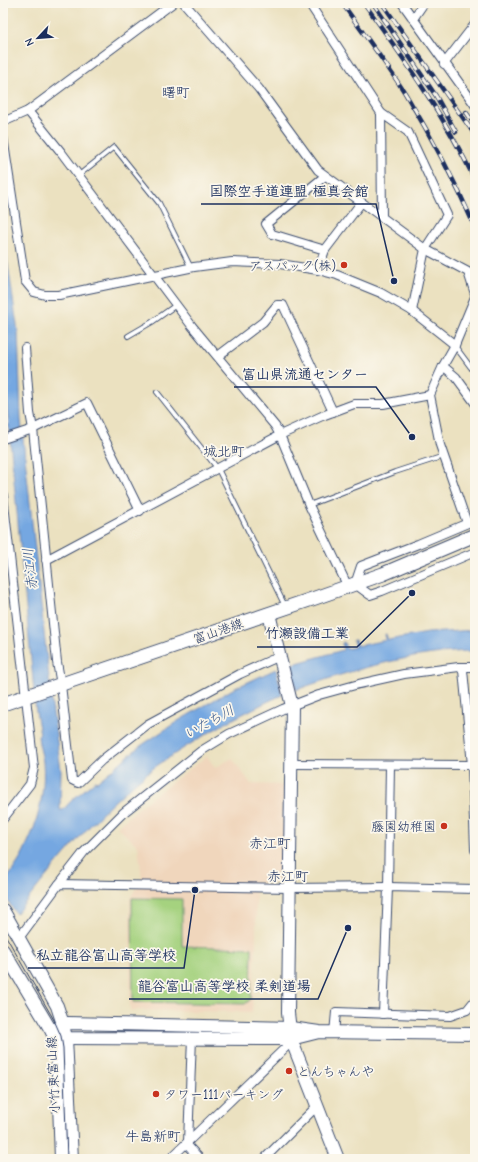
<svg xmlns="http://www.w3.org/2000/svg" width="478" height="1162" viewBox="0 0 478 1162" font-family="'Comic Neue','Klee One',sans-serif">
	<rect width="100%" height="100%" fill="#fbf7ec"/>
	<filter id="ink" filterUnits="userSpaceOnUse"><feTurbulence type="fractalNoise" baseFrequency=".025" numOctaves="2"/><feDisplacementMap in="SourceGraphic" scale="8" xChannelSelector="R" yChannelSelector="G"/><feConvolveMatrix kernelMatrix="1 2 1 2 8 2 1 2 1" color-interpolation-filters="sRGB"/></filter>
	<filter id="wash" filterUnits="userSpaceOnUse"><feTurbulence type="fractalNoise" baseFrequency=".012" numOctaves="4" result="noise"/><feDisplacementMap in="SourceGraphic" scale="16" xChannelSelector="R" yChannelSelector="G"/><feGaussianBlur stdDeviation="0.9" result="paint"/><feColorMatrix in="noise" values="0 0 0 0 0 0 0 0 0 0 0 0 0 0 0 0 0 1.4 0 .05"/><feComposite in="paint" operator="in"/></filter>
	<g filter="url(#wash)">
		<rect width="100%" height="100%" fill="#ebe1c0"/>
		<polygon fill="#f0d6bc" points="207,756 215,768 232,758 251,784 284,785 283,880 278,883 256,883 256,945 252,1012 130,1010 130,898 142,879 138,846 117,827 142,805"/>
		<polygon fill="#a5d27f" stroke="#60806e" points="132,898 182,899 182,946 252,948 251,999 245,1004 133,1002"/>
		<g fill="#75a7e1" stroke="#486ba0">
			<path d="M3,232L18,332L21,420L52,706L61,770L60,810H63L72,800L95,781L97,782L139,747L178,721L233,689L276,669L282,695C244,712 208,732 173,755C164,761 154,767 146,774C95,814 56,864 16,914C13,908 2,894 3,887C4,882 17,865 20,859C25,849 30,838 34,828C41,807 45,784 43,762C42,753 38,744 38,735L40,734L36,712L3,365Z"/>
			<path d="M475,630V651C413,652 354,669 296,690L290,665L343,650L342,643L344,642L346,649L355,647L353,640H355L357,646L386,640L385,634H386L388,640L428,633Z"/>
		</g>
	</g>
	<g filter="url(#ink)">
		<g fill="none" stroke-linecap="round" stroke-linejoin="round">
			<defs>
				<g id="lane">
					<polyline points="79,175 114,147 159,203 191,268"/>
					<polyline points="128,336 152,322 176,305"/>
					<polyline points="455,346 475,373"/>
					<polyline points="157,392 218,469 285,606"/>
					<polyline points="309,505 395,472 444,456"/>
				</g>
				<g id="street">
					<polyline points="184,3 259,89 318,170 425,249 468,272 475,294"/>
					<polyline points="309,3 381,113 382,218"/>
					<polyline points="402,3 475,105"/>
					<polyline points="413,19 424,3"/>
					<polyline points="444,64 475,24"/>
					<polyline points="28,111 61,152 192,326 275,426 280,435 309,505 348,587"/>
					<polyline points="381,113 408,132 447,215 425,249 412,311"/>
					<polyline points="3,122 28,111 173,3"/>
					<polyline points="3,137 25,281 34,292 45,295 59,295 194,267 232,262 280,264 318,270 337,275 381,293 412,311 455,345"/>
					<polyline points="325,250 272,234 266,224 325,176"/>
					<polyline points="318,270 325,250 361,203"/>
					<polyline points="25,348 30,413 33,429 57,662 61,685 72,780 78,783 102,760 148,724 240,674 280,656"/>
					<polyline points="218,356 263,322 277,305 283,305 333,412"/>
					<polyline points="443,366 456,377 475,403"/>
					<polyline points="3,439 33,429 87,403 140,511"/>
					<polyline points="3,495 34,768 30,784 3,819"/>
					<polyline points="475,520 418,544 361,566 355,584 370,595 382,591 475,552"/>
					<polyline points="467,523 440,445 430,395 443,366 455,345 475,297"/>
					<polyline points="46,560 280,435 322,416 354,404 383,404 430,395"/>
					<polyline points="459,667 475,667"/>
					<polyline points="292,764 472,765"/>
					<polyline points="59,884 84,852 123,813 201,751 229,734 283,709 319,695 359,684 404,674 459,667 463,670 472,765 475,850"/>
					<polyline points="19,938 59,884 289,888 388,887 475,889"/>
					<polyline points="383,1014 388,887 390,765"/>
					<polyline points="334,1033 336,1012 450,1016 467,1010 475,1000"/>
					<polyline points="188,1142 192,1038"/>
					<polyline points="186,1144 200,1159"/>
					<polyline points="170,1159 286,1047 291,1039"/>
					<polyline points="264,1159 318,1105"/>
				</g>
				<g id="secondary">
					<polyline points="269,614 292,706 288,1013 291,1039 338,1159"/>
					<polyline points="3,910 57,1006 63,1024 66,1038 72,1159"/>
					<polyline points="3,950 52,1032 57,1048 61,1159"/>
					<polyline points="319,1032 291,1028 68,1023 63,1024 52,1032 66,1038 273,1039 291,1039 319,1032 475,1034"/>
				</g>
				<polyline id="primary" points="3,704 315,598 383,574 475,535"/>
			</defs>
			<use href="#lane" stroke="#3a4a6d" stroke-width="6"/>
			<use href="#street" stroke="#3a4a6d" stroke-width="10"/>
			<use href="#secondary" stroke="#3a4a6d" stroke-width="14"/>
			<use href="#primary" stroke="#3a4a6d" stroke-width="15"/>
			<use href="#lane" stroke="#fff" stroke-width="4"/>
			<use href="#street" stroke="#fff" stroke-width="8"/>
			<use href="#secondary" stroke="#fff" stroke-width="12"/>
			<use href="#primary" stroke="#fff" stroke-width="13"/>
			<polyline stroke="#1b2f5e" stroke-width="1" points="3,931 54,1020 61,1036 63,1048 67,1159"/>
			<defs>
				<g id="rail">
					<path d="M342,3C363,33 385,62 405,93C431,136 455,181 475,227"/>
					<path d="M364,3C405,60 445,117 475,180"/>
					<polyline points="373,3 436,96 456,132"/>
					<polyline points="382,3 475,135"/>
					<polyline points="466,112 475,125"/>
				</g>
			</defs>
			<use href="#rail" stroke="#1b2f5e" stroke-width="4.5"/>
			<use href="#rail" stroke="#fbf7ec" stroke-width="3" stroke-dasharray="9" stroke-linecap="butt"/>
		</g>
	</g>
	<g fill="#c8321e" stroke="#fbf7ec" stroke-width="1.5">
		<circle cx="344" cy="265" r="4"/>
		<circle cx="444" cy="826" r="4"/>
		<circle cx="289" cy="1071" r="4"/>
		<circle cx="156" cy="1094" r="4"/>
	</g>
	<g text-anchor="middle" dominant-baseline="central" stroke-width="3.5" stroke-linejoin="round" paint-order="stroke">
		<g font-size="13" fill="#1b2f5e" stroke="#fbf7ec" text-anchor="end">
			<text x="336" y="265">アスパック(株)</text>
			<text x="436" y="826">藤園幼稚園</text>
			<text x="297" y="1071" text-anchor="start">とんちゃんや</text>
			<text x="164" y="1094" text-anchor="start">タワー111パーキング</text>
		</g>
		<g font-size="13" fill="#1b2f5e" stroke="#fbf7ec">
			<text transform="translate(218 631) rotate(-19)">富山港線</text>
			<text transform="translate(53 1075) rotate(-93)">小竹東富山線</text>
		</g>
		<g font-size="14" fill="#1b2f5e" stroke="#fbf7ec">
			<text x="176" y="92">曙町</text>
			<text x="224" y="451">城北町</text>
			<text x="270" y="843">赤江町</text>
			<text x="288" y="876">赤江町</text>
			<text x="153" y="1136">牛島新町</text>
		</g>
		<g font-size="14" font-style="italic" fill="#3a598c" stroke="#fbf7ec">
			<text transform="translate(30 569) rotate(-96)">赤江川</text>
			<text transform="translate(209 722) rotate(-29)">いたち川</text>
		</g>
	</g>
	<path fill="none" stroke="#1b2f5e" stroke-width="1.5" d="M394 281L376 204H201M412 437L376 387H234M412 593L357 647H257M195 890L184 968H28M348 928L318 999H129"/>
	<g fill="#1b2f5e" stroke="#fbf7ec" stroke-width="1.5">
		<circle cx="394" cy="281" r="4"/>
		<circle cx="412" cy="437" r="4"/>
		<circle cx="412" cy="593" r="4"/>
		<circle cx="195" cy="890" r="4"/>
		<circle cx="348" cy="928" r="4"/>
	</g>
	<g font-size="14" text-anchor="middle" font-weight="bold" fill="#1b2f5e" stroke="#fbf7ec" stroke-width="3.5" stroke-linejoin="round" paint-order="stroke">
		<text x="289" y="196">国際空手道連盟 極真会館</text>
		<text x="305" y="379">富山県流通センター</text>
		<text x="307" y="638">竹瀬設備工業</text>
		<text x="106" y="960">私立龍谷富山高等学校</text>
		<text x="224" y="991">龍谷富山高等学校 柔剣道場</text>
	</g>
	<rect width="478" height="1162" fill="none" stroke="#fbf7ec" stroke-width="16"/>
	<g transform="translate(38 38) rotate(244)" stroke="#fbf7ec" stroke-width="3" paint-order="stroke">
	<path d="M0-3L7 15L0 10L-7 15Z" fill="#1b2f5e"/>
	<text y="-6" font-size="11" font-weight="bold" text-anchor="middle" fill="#1b2f5e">N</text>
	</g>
</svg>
